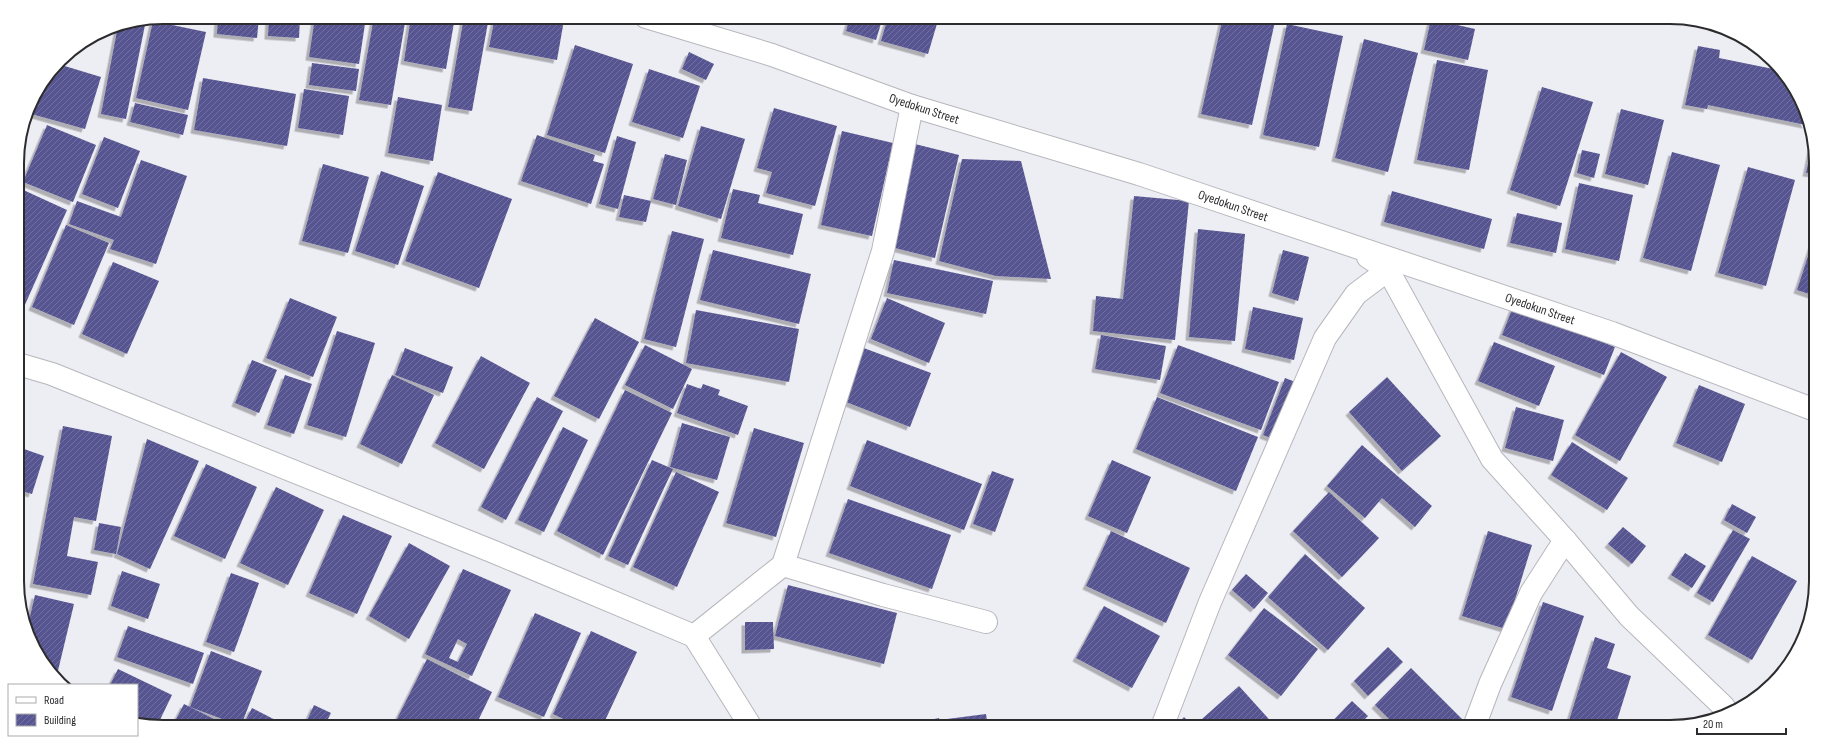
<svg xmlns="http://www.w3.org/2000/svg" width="1833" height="744" viewBox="0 0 1833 744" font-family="'Sofia Sans Condensed',sans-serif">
	<defs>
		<pattern id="building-hatch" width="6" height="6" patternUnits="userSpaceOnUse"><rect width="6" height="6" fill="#575592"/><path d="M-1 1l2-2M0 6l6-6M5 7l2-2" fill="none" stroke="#71709e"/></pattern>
		<filter id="shadow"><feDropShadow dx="-3.5" dy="3.5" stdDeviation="0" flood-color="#0004"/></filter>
	</defs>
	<rect width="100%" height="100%" fill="#ededf4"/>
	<g fill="url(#building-hatch)" fill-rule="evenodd" filter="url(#shadow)">
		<polygon points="218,17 259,17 257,38 217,34"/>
		<polygon points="269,17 300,17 299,38 268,36"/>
		<polygon points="315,17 366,17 359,64 309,57"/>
		<polygon points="374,17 406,17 391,105 359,100"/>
		<polygon points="411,17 455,17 446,69 404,61"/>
		<polygon points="464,17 489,17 472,111 448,107"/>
		<polygon points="495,17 547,17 564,20 557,60 489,47"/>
		<polygon points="850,17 883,17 876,40 846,31"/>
		<polygon points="888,17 939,17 928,54 881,41"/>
		<polygon points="1223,17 1276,17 1252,125 1201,114"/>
		<polygon points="1431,19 1475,29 1468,60 1424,50"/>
		<polygon points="146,20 126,119 101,114 118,26"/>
		<polygon points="153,21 206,32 188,110 136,98"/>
		<polygon points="1287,24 1343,36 1319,147 1263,135"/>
		<polygon points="1364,39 1418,53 1388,172 1335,158"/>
		<polygon points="575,45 633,64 605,153 547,135"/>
		<polygon points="1698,46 1720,50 1719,58 1783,71 1786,74 1806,125 1708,105 1707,109 1685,105"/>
		<polygon points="689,52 714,64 706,80 682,69"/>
		<polygon points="1437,60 1488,70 1469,170 1417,160"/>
		<polygon points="312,63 359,69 356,91 309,85"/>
		<polygon points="58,64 101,77 85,129 28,113 32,98"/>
		<polygon points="649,69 700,86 683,138 632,122"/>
		<polygon points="203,78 296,94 287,146 194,130"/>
		<polygon points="1542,87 1593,102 1560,206 1510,190"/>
		<polygon points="304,89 349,96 343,135 298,128"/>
		<polygon points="398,97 442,105 433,161 388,153"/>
		<polygon points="135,103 188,115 183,135 130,122"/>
		<polygon points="774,108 837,126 815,206 766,193 772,172 757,168"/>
		<polygon points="1621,109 1664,120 1648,185 1605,174"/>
		<polygon points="47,125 96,145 73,202 23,182"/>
		<polygon points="701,126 745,139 721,219 678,206"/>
		<polygon points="842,131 893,143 872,236 821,225"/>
		<polygon points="537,135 595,155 593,161 604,164 591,204 521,181"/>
		<polygon points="617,136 636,142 618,209 599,204"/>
		<polygon points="104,137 140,151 118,208 82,194"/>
		<polygon points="1813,139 1815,144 1815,174 1806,173"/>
		<polygon points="915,144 959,155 935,258 891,247"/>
		<polygon points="1582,150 1600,154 1594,178 1577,173"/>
		<polygon points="1672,152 1720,165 1691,271 1643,258"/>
		<polygon points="665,154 687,160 676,205 653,199"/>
		<polygon points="962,159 1021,161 1051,279 996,276 939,261"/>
		<polygon points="141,160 187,176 156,264 110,249 114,240 69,224 77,201 121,217"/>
		<polygon points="323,164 369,177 348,253 302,241"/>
		<polygon points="1748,167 1795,180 1766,286 1718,273"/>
		<polygon points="381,171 424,186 398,265 355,251"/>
		<polygon points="438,172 512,199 479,288 405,261"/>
		<polygon points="1579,183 1633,195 1619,261 1565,249"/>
		<polygon points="19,188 67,210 24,307 18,304 18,192"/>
		<polygon points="733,189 760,195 758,203 803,214 793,255 721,238"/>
		<polygon points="1392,191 1492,219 1484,249 1384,222"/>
		<polygon points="624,195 651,201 646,222 619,217"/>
		<polygon points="1134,196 1189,201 1175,340 1093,331 1096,296 1123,299"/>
		<polygon points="1517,213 1562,223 1556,253 1510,243"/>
		<polygon points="66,225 109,243 74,325 32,307"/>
		<polygon points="1198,229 1245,234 1235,341 1189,337"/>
		<polygon points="672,231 704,239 676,347 644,339"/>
		<polygon points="1812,244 1815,245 1815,296 1797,290"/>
		<polygon points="713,250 811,274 799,324 700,300"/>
		<polygon points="1283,250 1309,257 1298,301 1272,293"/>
		<polygon points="894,260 993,281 986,314 887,293"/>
		<polygon points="113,262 159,281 127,354 82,334"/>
		<polygon points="290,298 337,317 313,377 266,358"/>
		<polygon points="887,298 945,323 929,363 871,339"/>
		<polygon points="1253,307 1303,318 1294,360 1245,349"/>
		<polygon points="1513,307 1615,347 1604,375 1502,335"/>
		<polygon points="696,310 799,329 789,382 686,363"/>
		<polygon points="595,318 639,342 599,419 554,396"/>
		<polygon points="337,331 375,343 346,437 307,425"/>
		<polygon points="1101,335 1166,346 1160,380 1095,369"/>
		<polygon points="1494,342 1555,366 1539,406 1478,381"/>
		<polygon points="645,345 692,369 673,409 625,385"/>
		<polygon points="1178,345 1279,382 1261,430 1160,393"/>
		<polygon points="861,347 931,373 910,427 841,400"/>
		<polygon points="405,348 453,367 443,393 395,375"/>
		<polygon points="1621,352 1667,377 1620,461 1575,435"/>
		<polygon points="481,356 530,383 484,469 435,443"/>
		<polygon points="252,360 277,370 259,413 235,403"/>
		<polygon points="285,375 312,384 294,434 267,425"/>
		<polygon points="392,375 434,395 402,464 360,444"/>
		<polygon points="1387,377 1441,436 1402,471 1349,412"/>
		<polygon points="1285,378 1298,383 1276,440 1263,435"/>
		<polygon points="687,384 701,389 703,384 720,390 718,395 748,406 738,435 677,413"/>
		<polygon points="1699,385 1745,404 1722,462 1676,443"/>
		<polygon points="625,390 672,413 603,555 557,531"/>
		<polygon points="537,397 563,411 506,520 481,507"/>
		<polygon points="1157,397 1258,437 1236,491 1136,449"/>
		<polygon points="1516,407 1564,420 1553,461 1505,448"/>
		<polygon points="682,423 730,437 717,480 670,467"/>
		<polygon points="63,426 112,436 96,521 74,517 67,556 98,562 91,595 33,584"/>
		<polygon points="563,427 588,440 544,532 518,520"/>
		<polygon points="754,428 804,443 776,537 726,523"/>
		<polygon points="147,439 199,461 150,569 117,554"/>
		<polygon points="867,440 982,484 964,530 850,486"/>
		<polygon points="1572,442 1628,478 1607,510 1551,475"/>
		<polygon points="1362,445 1432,506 1415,527 1382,498 1365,518 1327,486"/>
		<polygon points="24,449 44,456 32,494 19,490 19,466"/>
		<polygon points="652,460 673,469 628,565 608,556"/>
		<polygon points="1112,460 1151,477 1127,533 1088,516"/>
		<polygon points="206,464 257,487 225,559 174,536"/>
		<polygon points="992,471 1014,479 995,532 973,524"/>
		<polygon points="676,472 719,492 677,587 633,567"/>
		<polygon points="276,487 324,510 288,585 240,563"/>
		<polygon points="1329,492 1379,538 1342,577 1293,531"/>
		<polygon points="848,499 951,535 932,589 829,553"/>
		<polygon points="1732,504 1756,517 1747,533 1724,520"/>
		<polygon points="343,515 392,536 357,614 309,593"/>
		<polygon points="99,523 121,527 116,554 94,550"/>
		<polygon points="1623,527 1646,546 1632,564 1608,544"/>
		<polygon points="1733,530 1750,539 1713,602 1697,593"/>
		<polygon points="1111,531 1190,568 1166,623 1086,586"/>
		<polygon points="1488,531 1532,545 1506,629 1462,616"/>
		<polygon points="409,543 450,566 409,639 369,616"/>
		<polygon points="1685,553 1706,566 1692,588 1671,575"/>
		<polygon points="1305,554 1365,608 1328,650 1268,597"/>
		<polygon points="1752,556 1797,581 1752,660 1708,635"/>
		<path d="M463,569L511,590L472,676L425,654ZM458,639L467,644L458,662L449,658Z"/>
		<polygon points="122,571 160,584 148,619 111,606"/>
		<polygon points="231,573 259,583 234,652 206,642"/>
		<polygon points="1246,574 1268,593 1254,609 1232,590"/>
		<polygon points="788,585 897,613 884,664 775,636"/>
		<polygon points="20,586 22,587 20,597"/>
		<polygon points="35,595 74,604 56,679 53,677 28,625"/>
		<polygon points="1543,602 1584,616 1552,711 1511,697"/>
		<polygon points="1104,606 1160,636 1132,688 1076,658"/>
		<polygon points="1264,608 1318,649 1281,696 1228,655"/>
		<polygon points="535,613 581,633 544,717 498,697"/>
		<polygon points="745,622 773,622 774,649 745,650"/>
		<polygon points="128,626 204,653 193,684 117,657"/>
		<polygon points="591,631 637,652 602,727 580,727 553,714"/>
		<polygon points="1595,637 1615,644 1607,668 1631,676 1615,727 1567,727"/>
		<polygon points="1388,647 1403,662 1368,696 1354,681"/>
		<polygon points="211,651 262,671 241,726 190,707"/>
		<polygon points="427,659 492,692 475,727 393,727"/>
		<polygon points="1411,668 1462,719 1454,727 1397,727 1375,705"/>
		<polygon points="118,669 172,695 157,726 137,723 137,685 110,685"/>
		<polygon points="1239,686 1276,727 1206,727 1201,720"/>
		<polygon points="1352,701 1368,716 1357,727 1327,727"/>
		<polygon points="184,704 228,726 227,727 172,727"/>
		<polygon points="314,705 331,713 324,727 304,727"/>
		<polygon points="252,708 289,727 242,727"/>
		<polygon points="986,714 988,727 948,727 947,719"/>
		<polygon points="1184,717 1194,727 1175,727"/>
		<polygon points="939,718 941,727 900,727 900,726"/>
		<polygon points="341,723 350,727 339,727"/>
	</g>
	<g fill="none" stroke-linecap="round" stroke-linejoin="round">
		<defs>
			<g id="minor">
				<polyline points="646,17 772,55 912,106 1139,174 1612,333 1815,410"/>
				<polyline points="1368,257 1388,270 1492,459 1565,540 1629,616 1723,706 1728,713"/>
				<polyline points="18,364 52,374 494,552 694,636 751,727"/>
				<polyline points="783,565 883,595 986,622"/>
				<polyline points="694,636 783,565 883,251 912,106"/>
				<polyline points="1162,727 1210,602 1325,338 1356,294 1388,270"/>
				<polyline points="1474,727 1490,684 1531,593 1565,540"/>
			</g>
		</defs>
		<use href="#minor" stroke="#b6b6bc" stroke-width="24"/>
		<use href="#minor" stroke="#fff" stroke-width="22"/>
	</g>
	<g text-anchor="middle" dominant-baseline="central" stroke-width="4" stroke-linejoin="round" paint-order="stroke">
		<g font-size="13" fill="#2c2c2f" stroke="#fff">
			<text transform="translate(924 109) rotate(18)">Oyedokun Street</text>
			<text transform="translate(1233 206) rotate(19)">Oyedokun Street</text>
			<text transform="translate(1540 309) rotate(19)">Oyedokun Street</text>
		</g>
	</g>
	<path d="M0 0H1833V744H0ZM163 24H1670A139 139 0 0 1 1809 163V581A139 139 0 0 1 1670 720H163A139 139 0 0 1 24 581V163A139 139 0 0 1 163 24Z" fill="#fff" fill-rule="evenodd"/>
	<path fill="none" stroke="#2c2c2f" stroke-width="2" d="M163 24H1670A139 139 0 0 1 1809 163V581A139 139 0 0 1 1670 720H163A139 139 0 0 1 24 581V163A139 139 0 0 1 163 24Z"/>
	<rect x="8" y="684" width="130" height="52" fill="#ffffff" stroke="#ababac"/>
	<rect x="16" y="697" width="20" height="6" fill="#ffffff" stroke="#ababac"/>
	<text x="44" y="704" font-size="12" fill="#2c2c2f">Road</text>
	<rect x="16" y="714" width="20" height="12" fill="url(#building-hatch)" stroke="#ababac"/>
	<text x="44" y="724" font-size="12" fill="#2c2c2f">Building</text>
	<path d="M1697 728v6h89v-6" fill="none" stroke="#2c2c2f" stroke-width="2"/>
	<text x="1703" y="728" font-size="12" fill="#2c2c2f" stroke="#ffffff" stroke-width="3" paint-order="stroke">20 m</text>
</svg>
